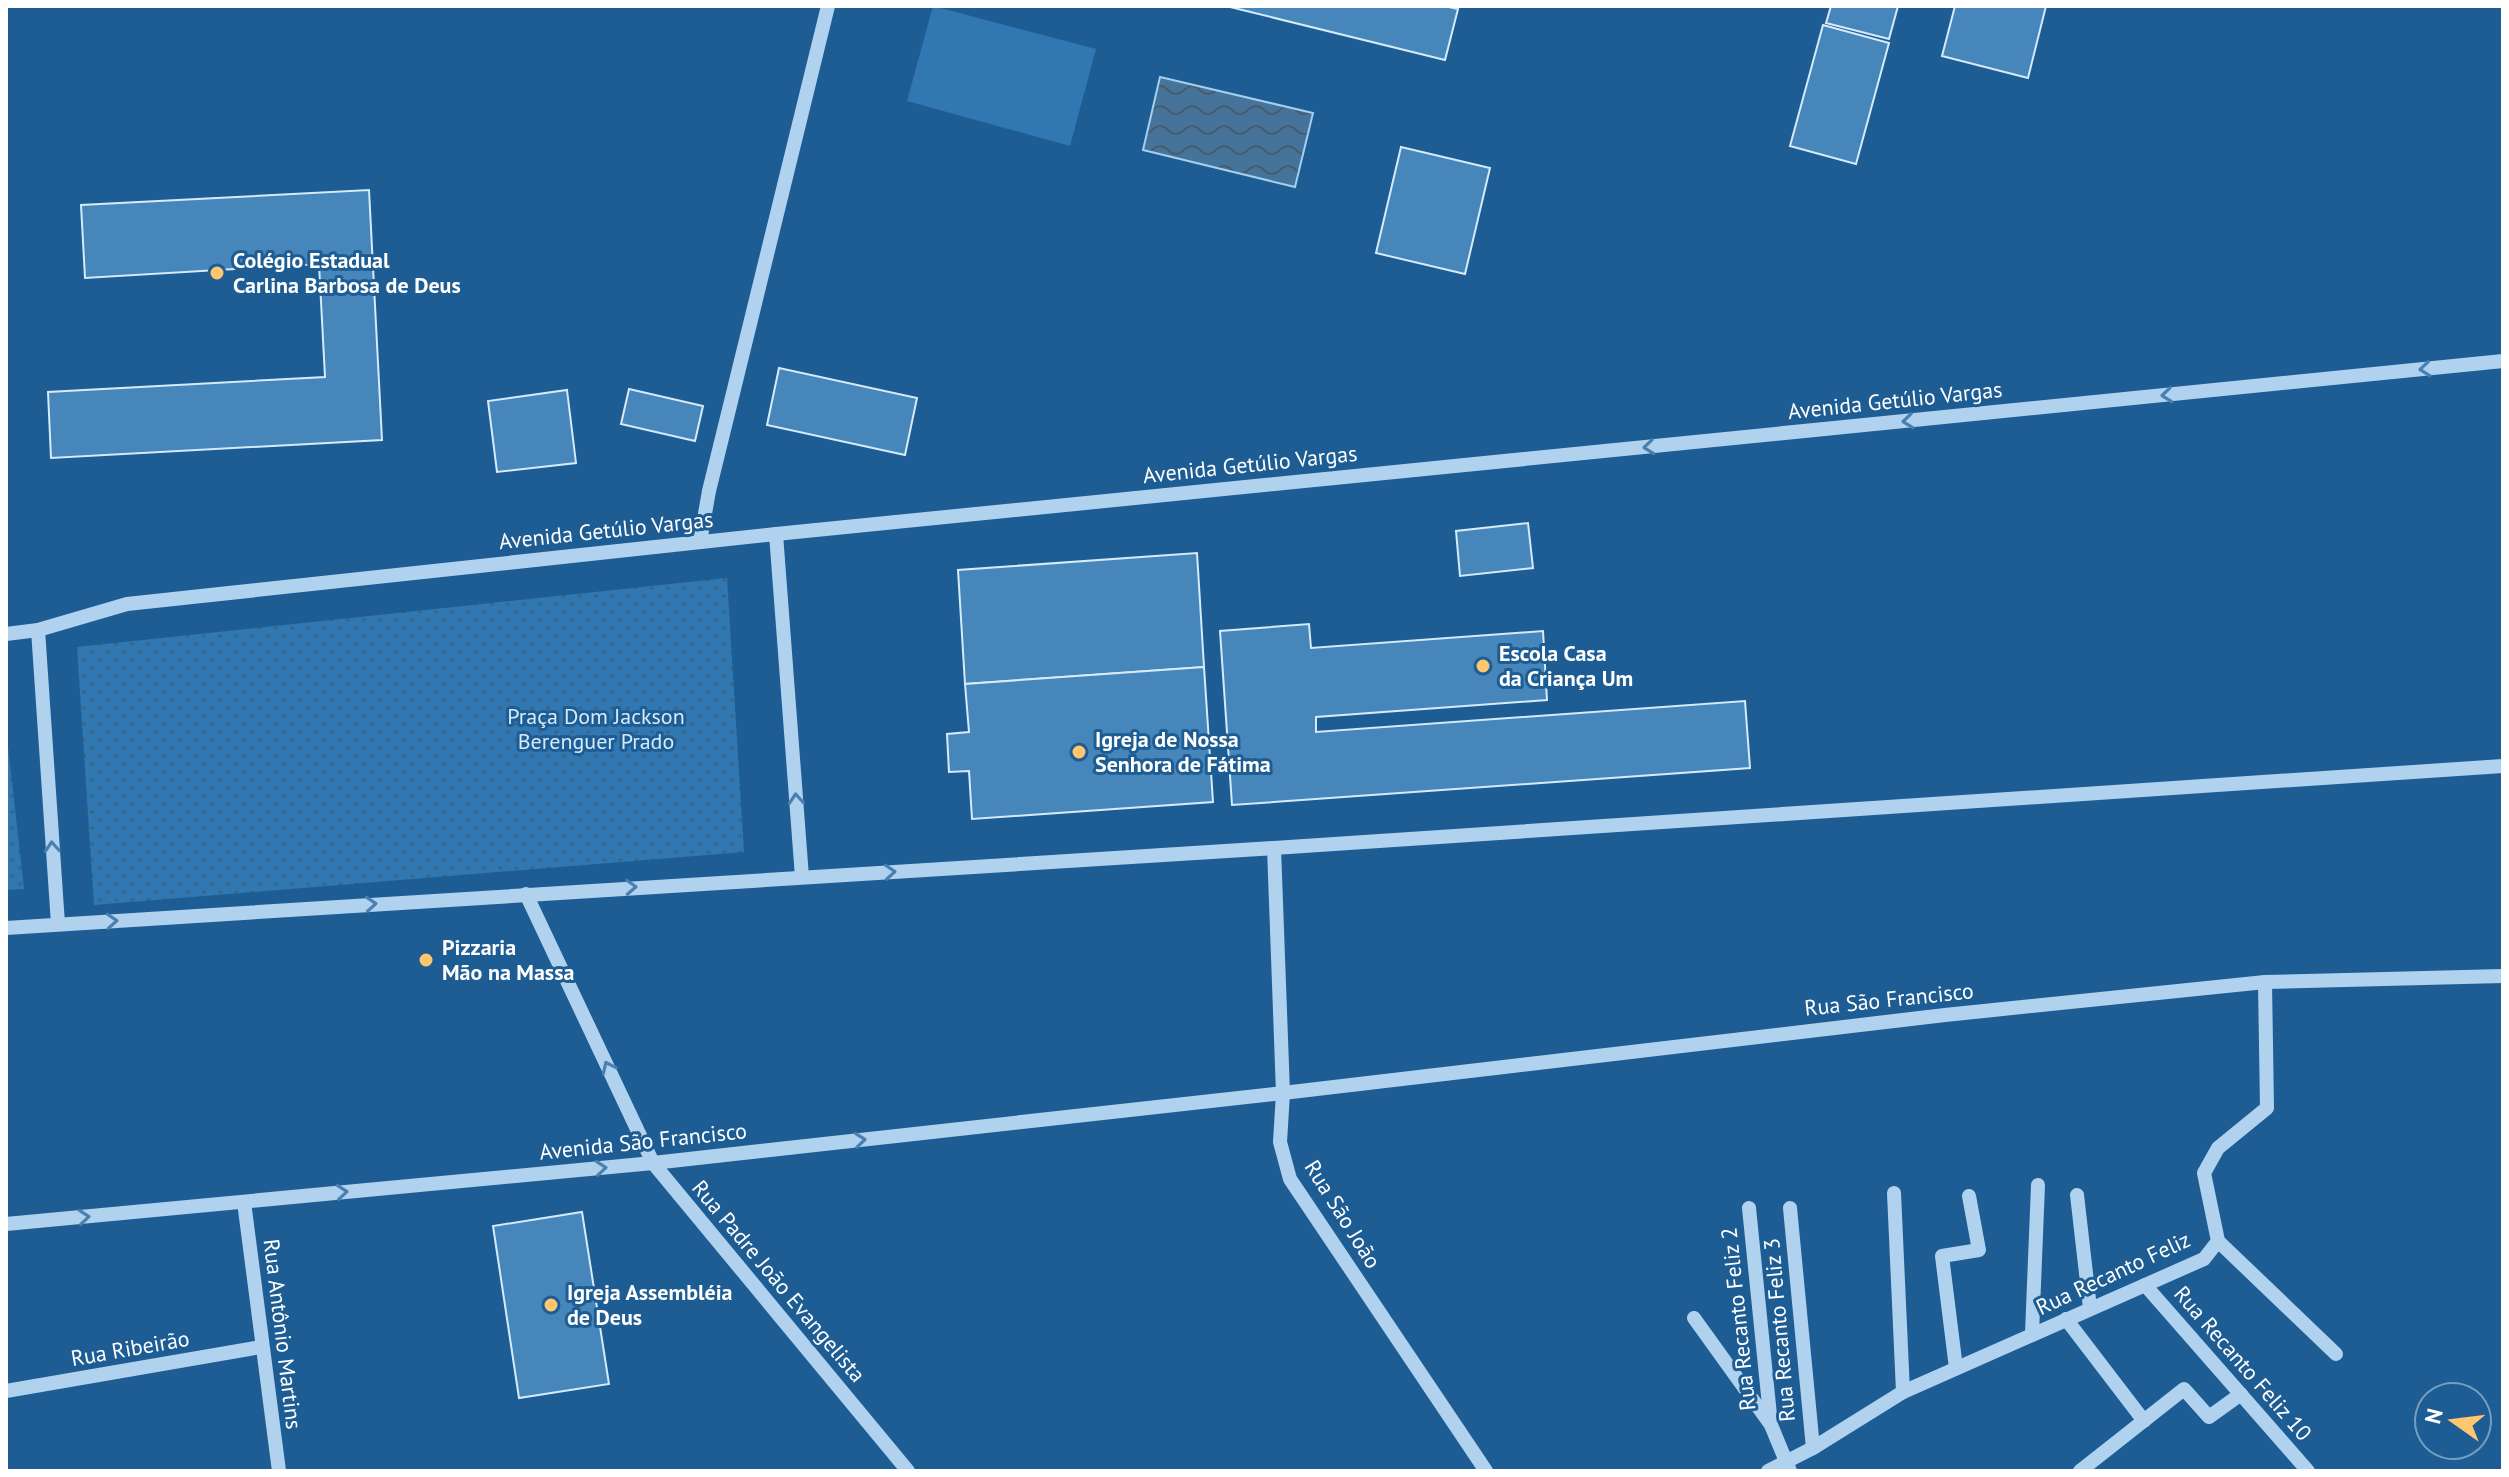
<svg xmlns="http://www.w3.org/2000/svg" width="2509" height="1477" viewBox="0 0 2509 1477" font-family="'PT Sans',sans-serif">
	<defs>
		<pattern id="green-dots" width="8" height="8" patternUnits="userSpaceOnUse" patternTransform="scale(2)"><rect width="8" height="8" fill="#3177b2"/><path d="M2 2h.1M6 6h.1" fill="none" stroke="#3e627f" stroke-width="1.8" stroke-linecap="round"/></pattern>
		<pattern id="water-waves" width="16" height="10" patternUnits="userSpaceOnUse" patternTransform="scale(2)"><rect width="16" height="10" fill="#467399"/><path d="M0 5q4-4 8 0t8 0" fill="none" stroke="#4a5c6b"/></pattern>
	</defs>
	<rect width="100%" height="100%" fill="#1d5d94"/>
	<g fill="url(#green-dots)">
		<polygon points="727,578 744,852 94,905 77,647"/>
		<polygon points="6,729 24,889 6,890"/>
	</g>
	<polygon fill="#3177b2" points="933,6 1096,49 1070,146 907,101"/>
	<polygon fill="url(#water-waves)" stroke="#a3cff0" stroke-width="2" points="1160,77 1313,113 1295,187 1143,150"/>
	<g fill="#4686bb" stroke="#d6eafa" stroke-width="2">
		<polygon points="1226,6 1444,6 1458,9 1445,60"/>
		<polygon points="1831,6 1898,6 1889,39 1826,23"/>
		<polygon points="1955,6 2046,6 2028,78 1942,56"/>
		<polygon points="1823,25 1889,43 1856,164 1790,146"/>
		<polygon points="1401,147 1490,168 1465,274 1376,253"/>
		<polygon points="369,190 382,440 51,458 48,392 325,377 319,264 85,278 81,205"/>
		<polygon points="779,368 917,398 905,455 767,425"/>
		<polygon points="629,389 703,406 695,441 621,424"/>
		<polygon points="567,390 576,463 497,472 488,401"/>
		<polygon points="1528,523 1533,568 1460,576 1456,531"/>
		<polygon points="1197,553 1204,667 965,684 958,570"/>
		<polygon points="1309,624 1311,648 1543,631 1547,700 1316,717 1316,732 1745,701 1750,768 1232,805 1220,631"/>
		<polygon points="1204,667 1213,802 972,819 969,771 949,772 947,734 969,732 965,684"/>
		<polygon points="582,1212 609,1384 519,1398 493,1226"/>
	</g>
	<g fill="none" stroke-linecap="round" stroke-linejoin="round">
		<g stroke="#b0d2ef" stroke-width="14">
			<polyline points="776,534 802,877"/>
			<polyline points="700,542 709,491 828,6"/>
			<polyline points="38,630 58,924"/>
			<polyline points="6,634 38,630 127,604 776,534 2503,361"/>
			<polyline points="1274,848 1283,1093 1280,1142 1290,1179 1486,1471"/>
			<polyline points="526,894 653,1163 908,1471"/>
			<polyline points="6,928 1274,848 2503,766"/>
			<polyline points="1894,1193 1903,1392"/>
			<polyline points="2077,1195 2090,1308"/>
			<polyline points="244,1202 279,1471"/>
			<polyline points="1749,1208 1771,1425"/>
			<polyline points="1790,1208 1813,1448"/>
			<polyline points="6,1224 653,1163 1283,1093 1945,1015 2265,982 2503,976"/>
			<polyline points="2218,1241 2336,1354"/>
			<polyline points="2145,1285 2308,1471"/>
			<polyline points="1694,1318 1771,1425 1790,1471"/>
			<polyline points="2066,1319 2144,1421"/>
			<polyline points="2032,1334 2038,1185"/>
			<polyline points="1956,1368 1942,1256 1979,1250 1969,1196"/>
			<polyline points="6,1391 261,1347"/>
			<polyline points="1768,1471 1813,1448 1903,1392 2204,1259 2218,1241 2204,1173 2218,1148 2267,1108 2265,982"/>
			<polyline points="2080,1471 2184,1389 2209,1417 2241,1394"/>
		</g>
	</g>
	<defs><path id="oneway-chevron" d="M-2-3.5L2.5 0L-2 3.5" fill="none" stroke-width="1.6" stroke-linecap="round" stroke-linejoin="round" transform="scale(2)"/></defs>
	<g stroke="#4980af">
		<use href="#oneway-chevron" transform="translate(2425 369) rotate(174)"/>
		<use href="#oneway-chevron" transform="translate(2167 395) rotate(174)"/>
		<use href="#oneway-chevron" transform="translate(1908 421) rotate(174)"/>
		<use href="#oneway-chevron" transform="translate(1649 447) rotate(174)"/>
		<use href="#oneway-chevron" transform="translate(796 799) rotate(-94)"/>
		<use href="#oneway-chevron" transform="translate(52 847) rotate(-94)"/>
		<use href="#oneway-chevron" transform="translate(890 872) rotate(-4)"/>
		<use href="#oneway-chevron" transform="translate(631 887) rotate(-3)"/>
		<use href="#oneway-chevron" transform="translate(371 904) rotate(-4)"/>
		<use href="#oneway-chevron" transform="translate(112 921) rotate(-4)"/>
		<use href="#oneway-chevron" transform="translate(608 1067) rotate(-115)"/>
		<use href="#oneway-chevron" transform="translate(860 1140) rotate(-6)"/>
		<use href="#oneway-chevron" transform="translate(601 1168) rotate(-5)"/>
		<use href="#oneway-chevron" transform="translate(342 1192) rotate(-5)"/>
		<use href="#oneway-chevron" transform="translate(84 1217) rotate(-5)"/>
	</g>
	<g fill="#fec66e" stroke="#1d5d94" stroke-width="3">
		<circle cx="217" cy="273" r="8"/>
		<circle cx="1483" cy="666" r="8"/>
		<circle cx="1079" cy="752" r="8"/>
		<circle cx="426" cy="960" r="8"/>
		<circle cx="551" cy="1305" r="8"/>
	</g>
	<g text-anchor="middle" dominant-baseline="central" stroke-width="6" stroke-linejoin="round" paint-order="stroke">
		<g font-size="22" font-weight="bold" fill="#fff" stroke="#1d5d94" text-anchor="start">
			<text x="233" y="260">Colégio Estadual<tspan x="233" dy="25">Carlina Barbosa de Deus</tspan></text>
			<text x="1499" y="653">Escola Casa<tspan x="1499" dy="25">da Criança Um</tspan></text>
			<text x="1095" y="739">Igreja de Nossa<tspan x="1095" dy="25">Senhora de Fátima</tspan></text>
			<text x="442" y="947">Pizzaria<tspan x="442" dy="25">Mão na Massa</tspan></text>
			<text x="567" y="1292">Igreja Assembléia<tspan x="567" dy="25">de Deus</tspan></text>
		</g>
		<g font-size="22" fill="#fff" stroke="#1d5d94">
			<text transform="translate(1895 400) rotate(-6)">Avenida Getúlio Vargas</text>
			<text transform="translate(1250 464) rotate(-6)">Avenida Getúlio Vargas</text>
			<text transform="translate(606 530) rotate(-6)">Avenida Getúlio Vargas</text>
			<text transform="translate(1889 999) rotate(-6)">Rua São Francisco</text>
			<text transform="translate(643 1141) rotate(-6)">Avenida São Francisco</text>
			<text transform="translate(1343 1214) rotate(58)">Rua São João</text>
			<text transform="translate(2113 1273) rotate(-25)">Rua Recanto Feliz</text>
			<text transform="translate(779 1281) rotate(50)">Rua Padre João Evangelista</text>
			<text transform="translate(1738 1319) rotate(-96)">Rua Recanto Feliz 2</text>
			<text transform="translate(1779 1330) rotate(-95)">Rua Recanto Feliz 3</text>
			<text transform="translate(283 1334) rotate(83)">Rua Antônio Martins</text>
			<text transform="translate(130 1348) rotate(-10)">Rua Ribeirão</text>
			<text transform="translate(2243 1363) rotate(49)">Rua Recanto Feliz 10</text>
		</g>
		<g font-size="22" fill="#d6eafa" stroke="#1d5d94">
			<text x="596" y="716">Praça Dom Jackson<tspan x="596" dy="25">Berenguer Prado</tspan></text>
		</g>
	</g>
	<rect width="2509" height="1477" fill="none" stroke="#ffffff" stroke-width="16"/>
	<g transform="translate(2453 1421) rotate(284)"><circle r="38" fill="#1d5d94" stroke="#779ebf" stroke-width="2"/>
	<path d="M0-6L14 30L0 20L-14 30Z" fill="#fec66e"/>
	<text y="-12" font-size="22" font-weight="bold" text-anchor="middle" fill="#ffffff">N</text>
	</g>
</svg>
